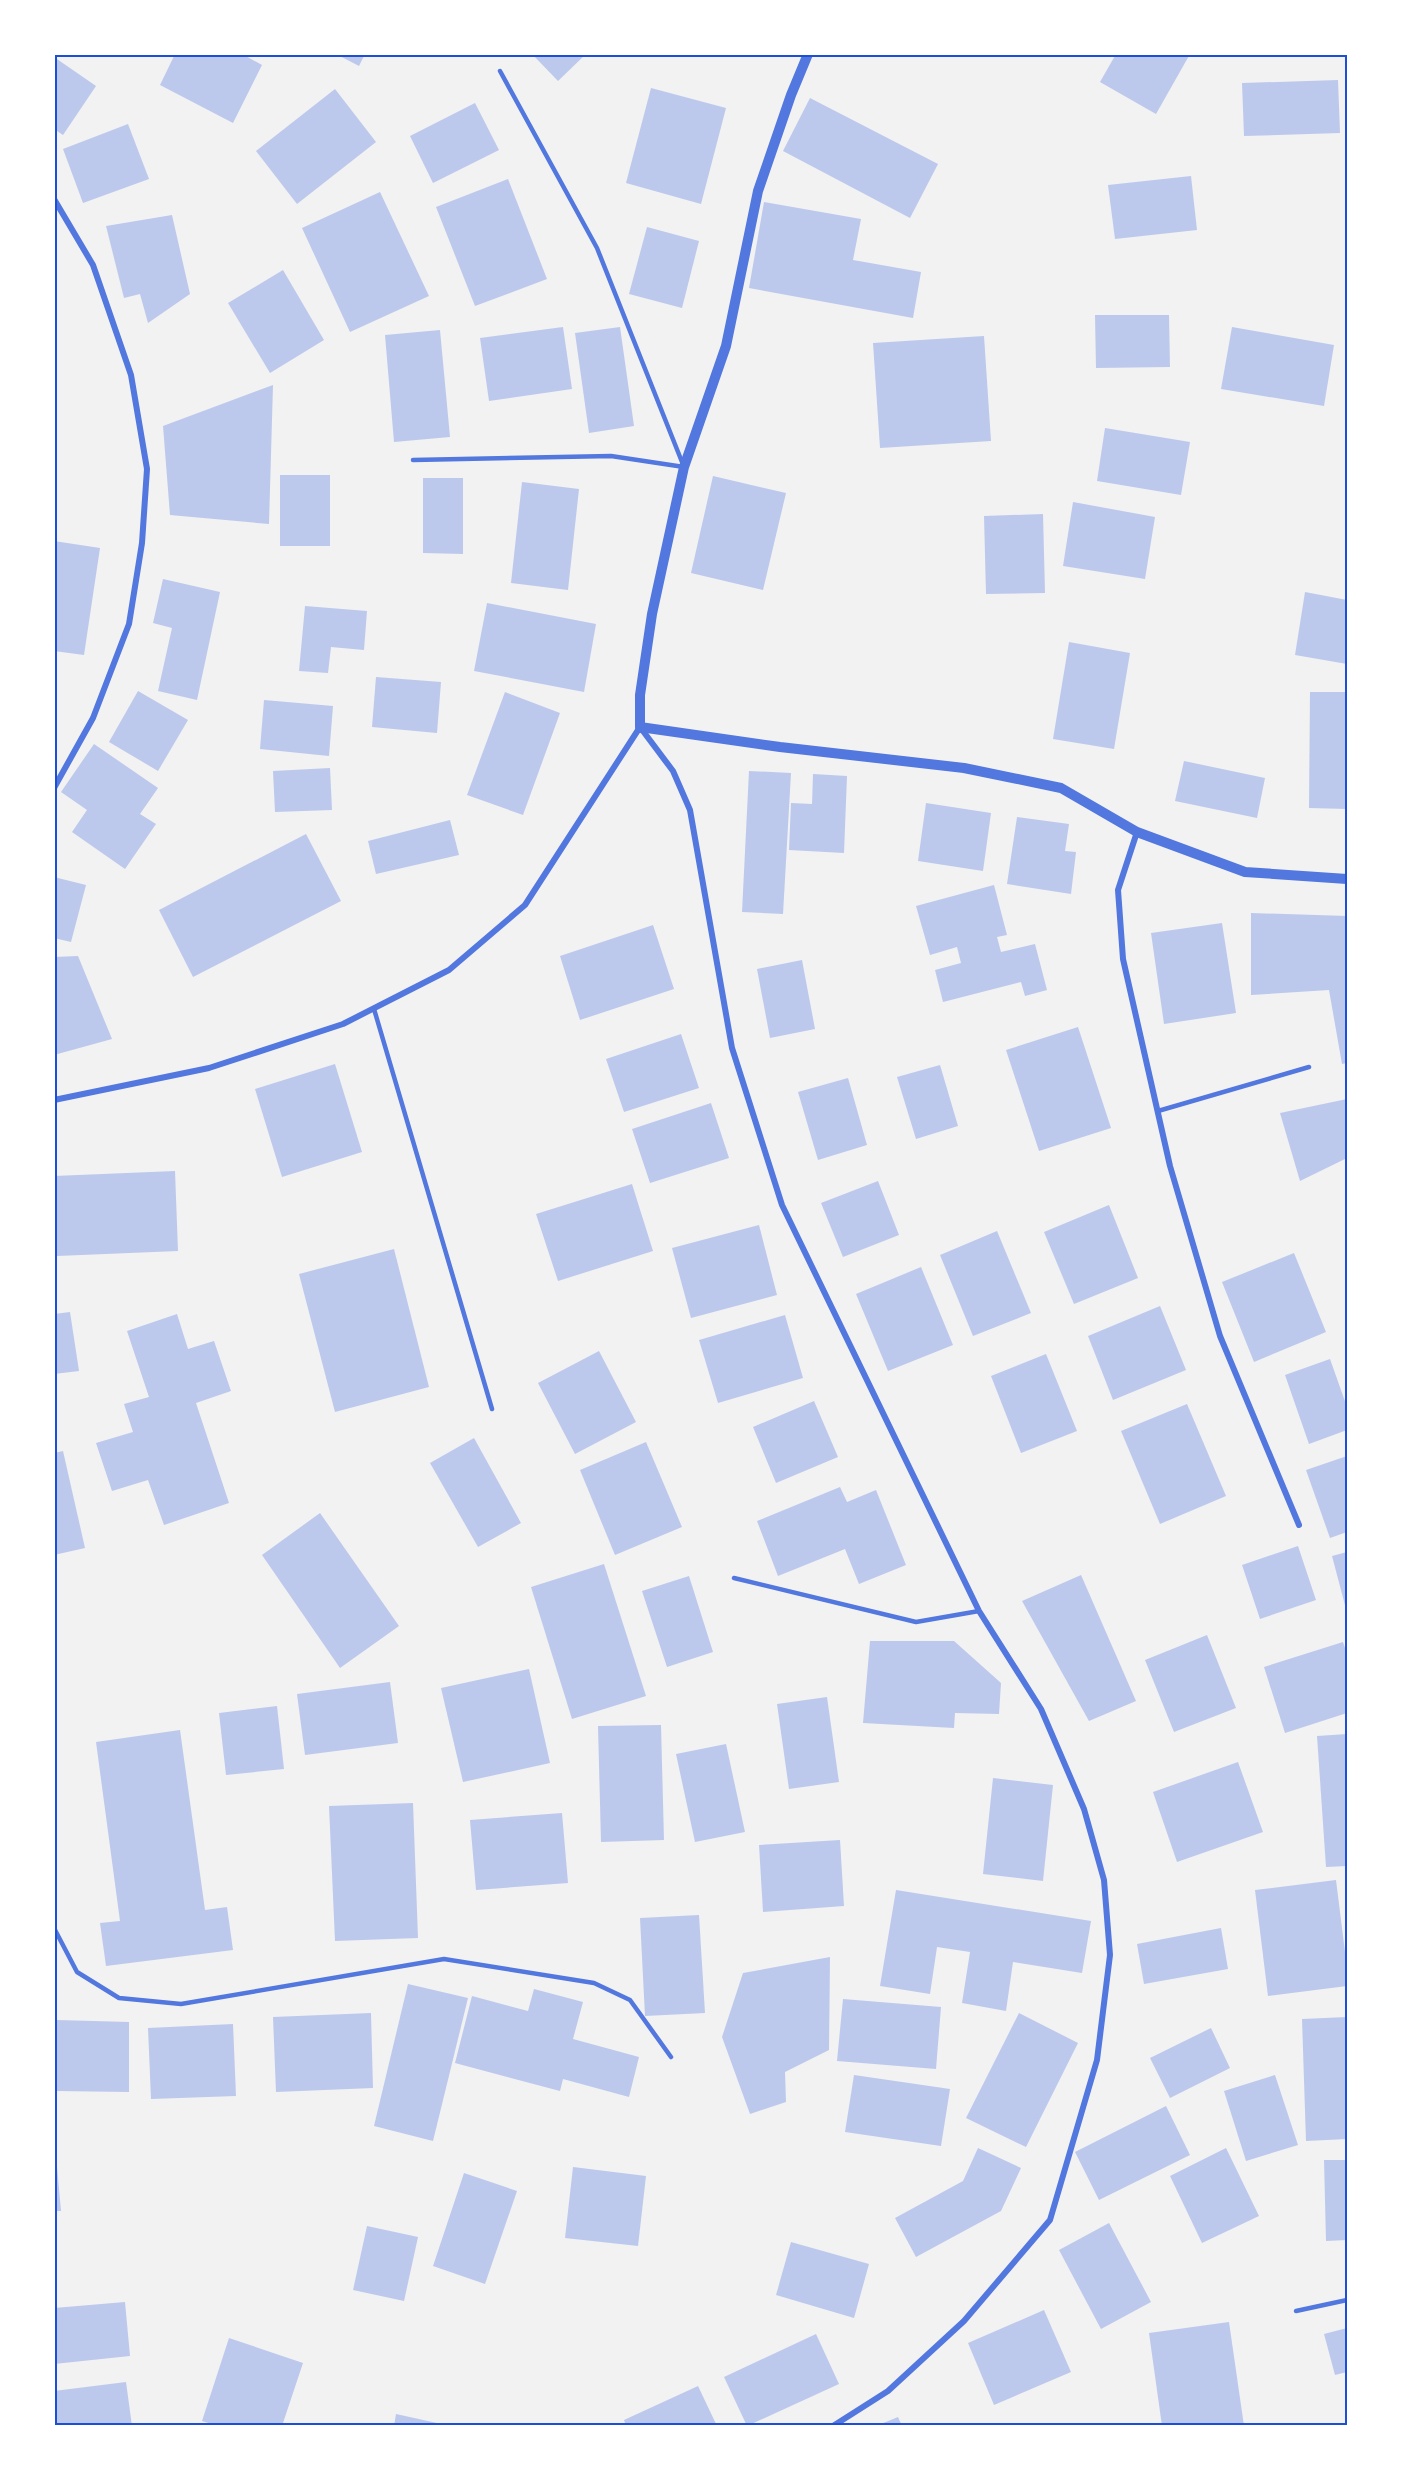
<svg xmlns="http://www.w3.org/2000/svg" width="1401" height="2480" viewBox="0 0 1401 2480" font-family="Figtree,sans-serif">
	<rect width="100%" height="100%" fill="#f2f2f2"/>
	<g fill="#bdc9ec">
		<polygon points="175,54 242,54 262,65 233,123 160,85"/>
		<polygon points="336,54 365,54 359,66"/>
		<polygon points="532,54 586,54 558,81"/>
		<polygon points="1116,54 1190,54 1156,114 1100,82"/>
		<polygon points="54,57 96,86 63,135 54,129"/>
		<polygon points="1338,80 1340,133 1244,136 1242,83"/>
		<polygon points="651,88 726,108 701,204 626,183"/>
		<polygon points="335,89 376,142 297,204 256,151"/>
		<polygon points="810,98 938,164 910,218 783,151"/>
		<polygon points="475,103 499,150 433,183 410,136"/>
		<polygon points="128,124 149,179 83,203 63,149"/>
		<polygon points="1191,176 1197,230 1115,239 1108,185"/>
		<polygon points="508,179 547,279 475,306 436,207"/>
		<polygon points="380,192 429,296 350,332 302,228"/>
		<polygon points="764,202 861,219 853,260 921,272 913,318 749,288"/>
		<polygon points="172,215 190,294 148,323 140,294 124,298 106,226"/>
		<polygon points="647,227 699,241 682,308 629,294"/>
		<polygon points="283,270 324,340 270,373 228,303"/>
		<polygon points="1095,315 1169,315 1170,367 1096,368"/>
		<polygon points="563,327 572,389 489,401 480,338"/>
		<polygon points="620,327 634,426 589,433 575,333"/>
		<polygon points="1232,327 1334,345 1324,406 1221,389"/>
		<polygon points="440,330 450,437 394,442 385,335"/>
		<polygon points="984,336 991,441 880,448 873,343"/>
		<polygon points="273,385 269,524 170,515 163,426"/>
		<polygon points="1105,428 1190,442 1181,495 1097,481"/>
		<rect x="280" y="475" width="50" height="71"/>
		<polygon points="713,476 786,493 763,590 691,573"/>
		<polygon points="423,478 463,478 463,554 423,553"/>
		<polygon points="522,482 579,489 568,590 511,583"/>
		<polygon points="1073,502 1155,517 1145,579 1063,566"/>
		<polygon points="1043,514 1045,593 986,594 984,516"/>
		<polygon points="54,541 100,548 84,655 54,651"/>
		<polygon points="163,579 220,592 197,700 158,691 172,628 153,623"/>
		<polygon points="1305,592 1347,600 1347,664 1295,655"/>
		<polygon points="487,603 596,624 584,692 474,671"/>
		<polygon points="305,606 367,611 364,650 331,647 328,673 299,671"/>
		<polygon points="1069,642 1130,653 1114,749 1053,739"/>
		<polygon points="376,677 441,682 437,733 372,727"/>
		<polygon points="138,691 188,720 158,771 109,742"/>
		<polygon points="505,692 560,713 523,815 467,795"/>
		<polygon points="1310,692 1347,692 1347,809 1309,808"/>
		<polygon points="264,700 333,706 329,756 260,749"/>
		<polygon points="94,744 158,788 140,814 156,824 125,869 72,832 87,810 61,792"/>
		<polygon points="1184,761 1265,778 1257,818 1175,801"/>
		<polygon points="330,768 332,810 275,812 273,771"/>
		<polygon points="749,771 791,773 783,914 742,912"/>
		<polygon points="813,774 847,776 844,853 789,850 791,803 812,804"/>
		<polygon points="926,803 991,813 983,871 918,861"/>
		<polygon points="1017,817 1069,824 1065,851 1076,852 1071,894 1007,884"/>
		<polygon points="450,820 459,855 376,874 368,841"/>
		<polygon points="306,834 341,901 193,977 159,910"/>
		<polygon points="54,877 86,885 71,942 54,938"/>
		<polygon points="994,885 1007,935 997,937 1001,952 1035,944 1047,990 1025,996 1021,982 943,1002 935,970 961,963 957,947 930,955 916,906"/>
		<polygon points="1251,913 1347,916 1347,1063 1342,1064 1329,990 1251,995"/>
		<polygon points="1222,923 1236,1013 1164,1024 1151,933"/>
		<polygon points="653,925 674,989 580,1020 560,956"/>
		<polygon points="78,956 112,1039 54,1055 54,957"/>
		<polygon points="802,960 815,1029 770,1038 757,969"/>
		<polygon points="1078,1027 1111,1128 1039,1151 1006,1050"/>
		<polygon points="681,1034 699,1088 624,1112 606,1059"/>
		<polygon points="335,1064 362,1152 282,1177 255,1089"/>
		<polygon points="940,1065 958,1126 916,1139 897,1077"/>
		<polygon points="848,1078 867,1145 818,1160 798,1092"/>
		<polygon points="1347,1099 1347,1158 1300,1181 1280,1113"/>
		<polygon points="711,1103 729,1158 650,1183 632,1129"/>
		<polygon points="175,1171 178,1251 57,1256 54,1176"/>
		<polygon points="878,1181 899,1235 843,1257 821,1203"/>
		<polygon points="632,1184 653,1251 558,1281 536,1214"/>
		<polygon points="1109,1205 1138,1278 1074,1304 1044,1232"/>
		<polygon points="759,1225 777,1295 691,1318 672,1248"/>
		<polygon points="997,1231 1031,1313 973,1336 940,1255"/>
		<polygon points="394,1249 429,1387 335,1412 299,1274"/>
		<polygon points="1294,1253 1326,1332 1254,1362 1222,1282"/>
		<polygon points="921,1267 953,1345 888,1371 856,1294"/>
		<polygon points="1160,1306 1186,1370 1113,1400 1088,1336"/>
		<polygon points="70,1312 79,1371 54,1374 54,1314"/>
		<polygon points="177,1314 188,1349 214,1341 231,1391 196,1403 229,1503 164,1525 148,1480 112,1491 96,1443 133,1432 124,1404 149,1397 127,1331"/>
		<polygon points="785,1315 803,1378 718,1403 699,1340"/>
		<polygon points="599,1351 636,1422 575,1454 538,1383"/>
		<polygon points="1046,1354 1077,1431 1021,1453 991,1376"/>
		<polygon points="1330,1359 1347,1407 1347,1430 1309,1444 1285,1375"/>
		<polygon points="814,1401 838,1457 776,1483 753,1427"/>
		<polygon points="1187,1404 1226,1496 1160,1524 1121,1431"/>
		<polygon points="474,1438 521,1523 478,1547 430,1463"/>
		<polygon points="646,1442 682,1527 615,1555 580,1470"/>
		<polygon points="63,1451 85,1548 54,1555 54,1453"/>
		<polygon points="1347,1456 1347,1532 1330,1538 1306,1470"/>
		<polygon points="840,1487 847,1502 876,1490 906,1565 859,1584 845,1549 778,1576 757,1521"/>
		<polygon points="320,1513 399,1626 340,1668 262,1555"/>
		<polygon points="1298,1546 1316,1600 1260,1619 1242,1565"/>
		<polygon points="1347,1552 1347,1609 1346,1609 1332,1556"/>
		<polygon points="604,1564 646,1696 572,1719 531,1587"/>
		<polygon points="1081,1575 1136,1701 1089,1721 1022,1601"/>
		<polygon points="689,1576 713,1652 667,1667 642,1591"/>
		<polygon points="1207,1635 1236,1708 1174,1732 1145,1660"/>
		<polygon points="870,1641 954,1641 1001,1683 999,1714 955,1713 954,1728 863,1723"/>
		<polygon points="1343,1642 1347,1654 1347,1713 1285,1733 1264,1667"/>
		<polygon points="529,1669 550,1763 463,1782 441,1688"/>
		<polygon points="390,1682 398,1743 305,1755 297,1694"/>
		<polygon points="827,1697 839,1782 789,1789 777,1704"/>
		<polygon points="277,1706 284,1769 226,1775 219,1713"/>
		<polygon points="661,1725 664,1840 601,1842 598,1726"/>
		<polygon points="180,1730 205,1910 227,1907 233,1950 106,1966 100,1923 120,1921 96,1742"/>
		<polygon points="1347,1734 1347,1866 1326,1867 1317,1736"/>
		<polygon points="726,1744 745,1832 695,1842 676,1754"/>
		<polygon points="1238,1762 1263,1832 1177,1862 1153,1792"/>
		<polygon points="993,1778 1053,1785 1043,1881 983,1874"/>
		<polygon points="413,1803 418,1938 335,1941 329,1806"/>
		<polygon points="562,1813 568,1883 476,1890 470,1820"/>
		<polygon points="840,1840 844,1906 763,1912 759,1845"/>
		<polygon points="1336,1880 1347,1968 1347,1986 1268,1996 1255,1890"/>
		<polygon points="896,1890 1091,1921 1082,1973 1013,1962 1006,2011 962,2003 970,1952 937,1947 930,1994 880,1986"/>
		<polygon points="699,1915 705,2013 645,2016 640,1918"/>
		<polygon points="1221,1928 1228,1969 1144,1984 1137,1944"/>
		<polygon points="830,1957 829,2050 785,2072 786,2102 750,2114 722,2037 743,1973"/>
		<polygon points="408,1984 468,1998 433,2141 374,2126"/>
		<polygon points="534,1989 583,2002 573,2039 639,2057 629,2097 563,2079 560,2091 455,2063 472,1996 528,2011"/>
		<polygon points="843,1999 941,2007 936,2069 837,2061"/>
		<polygon points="371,2013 373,2088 276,2092 273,2017"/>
		<polygon points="1019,2013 1078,2043 1026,2147 966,2118"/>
		<polygon points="1347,2017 1347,2139 1306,2141 1302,2019"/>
		<polygon points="57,2020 129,2022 129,2092 56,2091"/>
		<polygon points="233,2024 236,2096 151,2099 148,2028"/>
		<polygon points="1211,2028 1230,2068 1170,2098 1150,2058"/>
		<polygon points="854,2075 950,2089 941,2146 845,2132"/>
		<polygon points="1275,2075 1298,2145 1246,2161 1224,2091"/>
		<polygon points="1166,2106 1190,2155 1099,2200 1075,2152"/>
		<polygon points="54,2133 61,2211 54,2211"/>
		<polygon points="978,2148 1021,2168 1001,2211 916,2257 895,2218 963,2181"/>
		<polygon points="1226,2148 1259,2216 1202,2243 1170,2176"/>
		<polygon points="1324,2160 1347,2160 1347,2240 1326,2241"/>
		<polygon points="573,2167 646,2176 638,2246 565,2238"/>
		<polygon points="464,2173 517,2191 485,2284 433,2266"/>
		<polygon points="1109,2223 1151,2302 1101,2329 1059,2250"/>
		<polygon points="367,2226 418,2237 404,2301 353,2290"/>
		<polygon points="791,2242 869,2264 854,2318 776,2295"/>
		<polygon points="125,2302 130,2356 54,2364 54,2308"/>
		<polygon points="1044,2310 1071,2372 994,2405 968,2343"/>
		<polygon points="1229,2322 1244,2426 1162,2426 1149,2333"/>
		<polygon points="1347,2328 1347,2372 1335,2375 1324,2334"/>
		<polygon points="816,2334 839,2384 747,2426 724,2377"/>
		<polygon points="229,2338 303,2363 282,2426 218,2426 202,2421"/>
		<polygon points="126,2382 132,2426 54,2426 54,2391"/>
		<polygon points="698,2386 717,2426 626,2426 624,2420"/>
		<polygon points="396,2414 446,2425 446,2426 394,2426"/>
		<polygon points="898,2417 902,2426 876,2426"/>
	</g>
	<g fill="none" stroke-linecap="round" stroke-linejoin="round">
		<g stroke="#5277de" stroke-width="4.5">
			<polyline points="413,460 611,456 684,467 597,248 500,71"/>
			<polyline points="374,1009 492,1409"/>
			<polyline points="1158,1111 1309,1067"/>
			<polyline points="734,1578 916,1622 979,1611"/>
			<polyline points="54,1928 77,1972 119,1998 181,2004 444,1959 594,1983 630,2000 671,2057"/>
			<polyline points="1296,2311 1347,2300"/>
		</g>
		<g stroke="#5277de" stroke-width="6">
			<polyline points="54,199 93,265 131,375 147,469 142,543 129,624 93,718 54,788"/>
			<polyline points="1137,832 1118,890 1123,959 1170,1166 1220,1336 1299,1525"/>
			<polyline points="54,1100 209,1068 343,1024 449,970 525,905 640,727 673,771 690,810 732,1048 782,1205 979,1611 1041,1709 1084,1809 1104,1880 1110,1955 1097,2060 1050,2220 964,2321 888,2391 833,2426"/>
		</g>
		<polyline stroke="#5277de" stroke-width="10" points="808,54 791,95 758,191 726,346 684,467 652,614 640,695 640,727 780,747 964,768 1061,788 1137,832 1245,872 1347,879"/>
	</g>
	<rect width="1401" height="2480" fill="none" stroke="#ffffff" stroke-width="111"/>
	<rect x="56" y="56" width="1290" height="2368" fill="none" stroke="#1d4ed8" stroke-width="2"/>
</svg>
